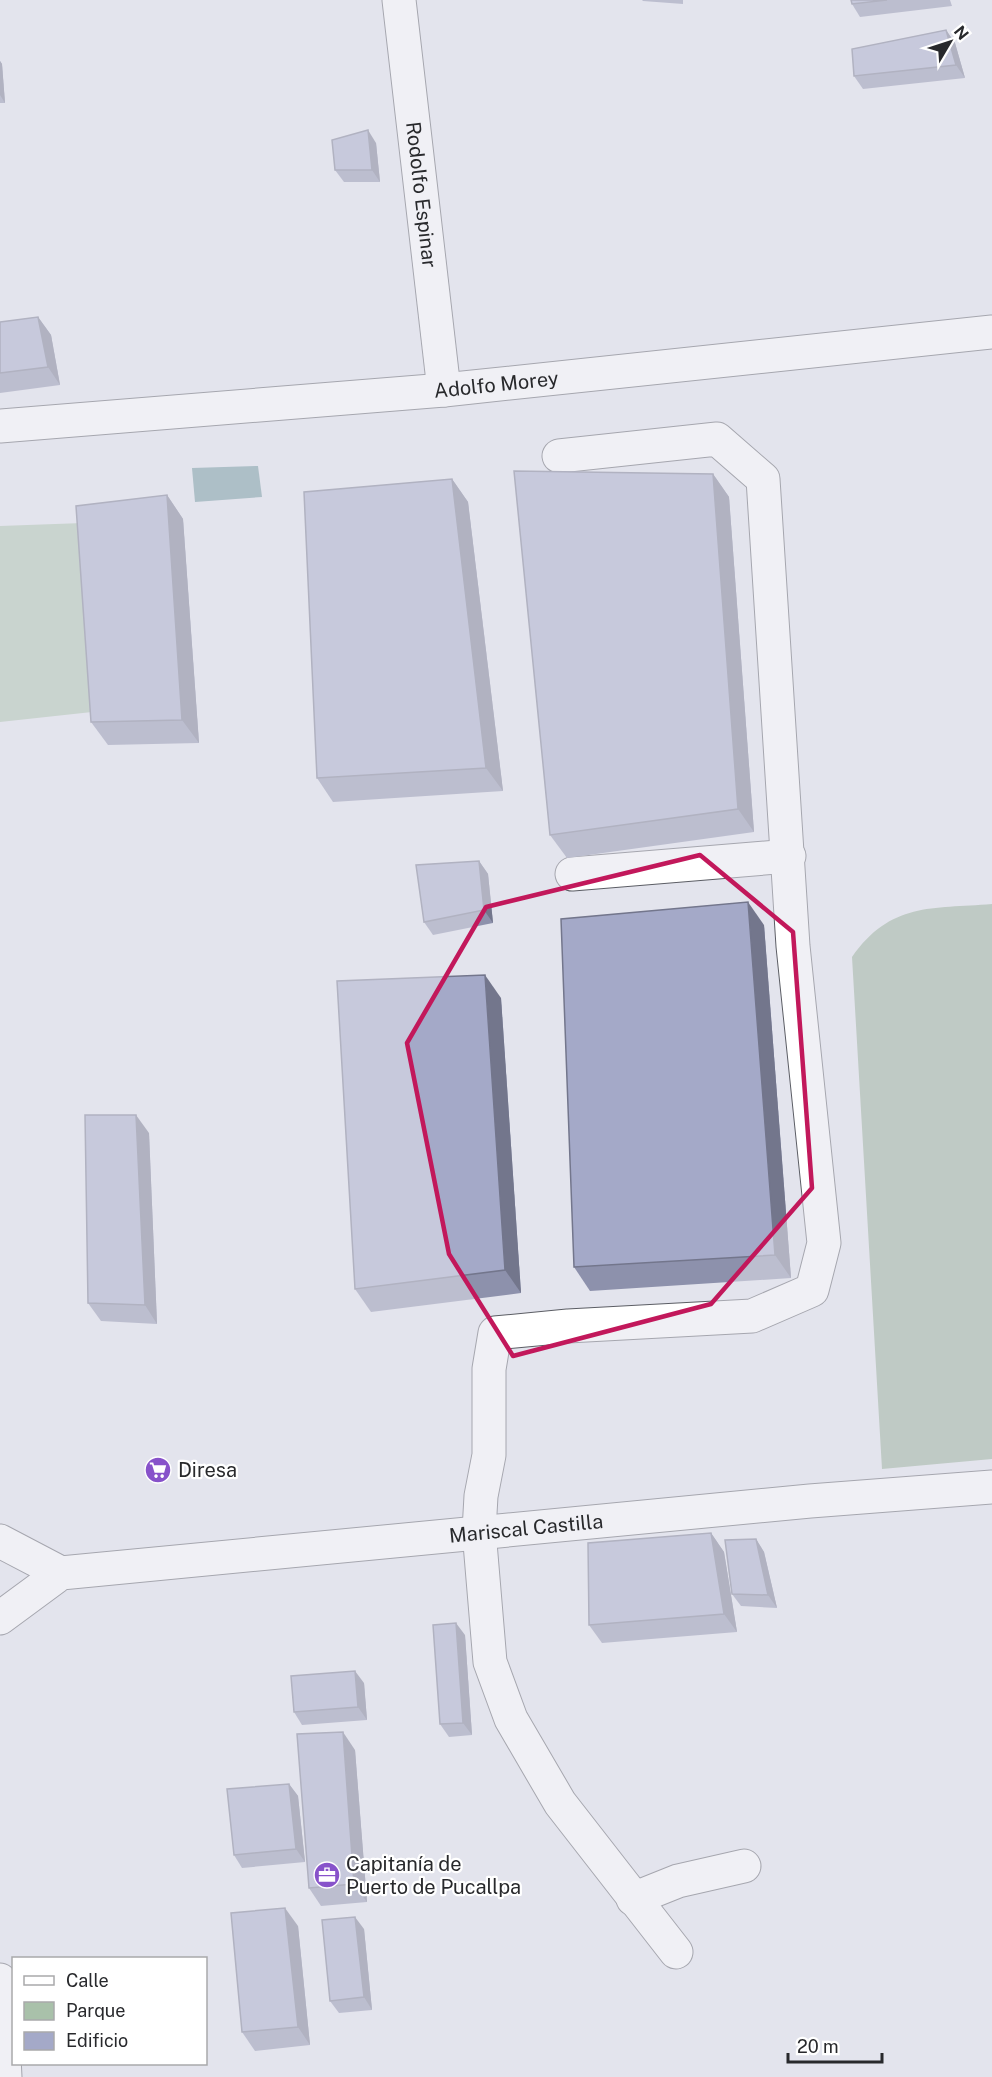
<svg xmlns="http://www.w3.org/2000/svg" width="992" height="2077" viewBox="0 0 992 2077" font-family="'Public Sans',sans-serif">
	<rect width="100%" height="100%" fill="#e3e4ed"/>
	<polygon fill="#a9c1aa" points="83,523 92,712 0,722 0,526"/>
	<path fill="#93ac94" d="M992,904V1459L882,1469L852,957C891,902 931,909 992,904Z"/>
	<polygon fill="#6a9299" points="258,466 262,497 195,502 192,468"/>
	<g fill="none" stroke-linecap="round" stroke-linejoin="round">
		<defs>
			<g id="minor">
				<path id="s1" d="M399,0L444,390"/>
				<path id="s2" d="M0,426L444,390L992,332"/>
				<polyline points="559,456 717,439 763,479 793,946 824,1243 812,1290 752,1316 568,1326 495,1333 489,1369 489,1455 481,1496 479,1531 490,1662 511,1719 560,1803 676,1952"/>
				<polyline points="572,874 789,856"/>
				<polyline points="0,1541 61,1573"/>
				<path id="s3" d="M0,1618L61,1573L810,1501L992,1487"/>
				<polyline points="633,1899 678,1881 744,1866"/>
				<polyline points="0,1980 5,2077"/>
			</g>
		</defs>
		<use href="#minor" stroke="#5b5d64" stroke-width="35"/>
		<use href="#minor" stroke="#fff" stroke-width="33"/>
	</g>
	<g fill="#8d91ac">
		<polygon points="642,0 683,0 683,4 643,1"/>
		<polygon points="851,0 950,0 952,6 860,17 852,4"/>
		<polygon points="946,30 955,43 965,78 863,89 854,76"/>
		<polygon points="0,61 2,64 5,103 0,103"/>
		<polygon points="376,143 380,182 344,182 335,170"/>
		<polygon points="38,317 51,335 60,385 0,393 0,322"/>
		<polygon points="713,474 729,497 754,832 567,858 550,835"/>
		<polygon points="452,479 468,502 503,791 333,802 317,778"/>
		<polygon points="167,495 183,519 199,743 108,745 91,722"/>
		<polygon points="479,861 488,874 493,923 433,935 424,922"/>
		<polygon points="764,925 791,1278 590,1291 574,1267"/>
		<polygon points="501,998 521,1293 371,1312 355,1289"/>
		<polygon points="149,1133 157,1324 101,1321 88,1303"/>
		<polygon points="711,1533 724,1552 737,1632 602,1643 589,1625"/>
		<polygon points="756,1539 764,1552 777,1608 741,1606 732,1594"/>
		<polygon points="465,1635 472,1735 449,1737 440,1724"/>
		<polygon points="364,1683 367,1720 302,1725 294,1712"/>
		<polygon points="355,1750 367,1902 321,1906 309,1888"/>
		<polygon points="289,1784 298,1796 305,1862 242,1868 234,1855"/>
		<polygon points="298,1926 310,2045 255,2051 242,2032"/>
		<polygon points="364,1929 372,2010 339,2013 330,2001"/>
	</g>
	<g fill="#73768c">
		<polygon points="946,30 955,43 965,78 956,65"/>
		<polygon points="0,61 2,64 5,103 0,95"/>
		<polygon points="368,130 376,143 380,182 372,170"/>
		<polygon points="38,317 51,335 60,385 48,367"/>
		<polygon points="713,474 729,497 754,832 738,809"/>
		<polygon points="452,479 468,502 503,791 486,768"/>
		<polygon points="167,495 183,519 199,743 182,720"/>
		<polygon points="479,861 488,874 493,923 484,910"/>
		<polygon points="748,902 764,925 791,1278 775,1255"/>
		<polygon points="485,975 501,998 521,1293 505,1270"/>
		<polygon points="136,1115 149,1133 157,1324 145,1305"/>
		<polygon points="711,1533 724,1552 737,1632 724,1614"/>
		<polygon points="756,1539 764,1552 777,1608 768,1595"/>
		<polygon points="456,1623 465,1635 472,1735 463,1723"/>
		<polygon points="355,1671 364,1683 367,1720 358,1707"/>
		<polygon points="343,1732 355,1750 367,1902 354,1884"/>
		<polygon points="289,1784 298,1796 305,1862 296,1849"/>
		<polygon points="285,1908 298,1926 310,2045 298,2027"/>
		<polygon points="355,1917 364,1929 372,2010 364,1997"/>
	</g>
	<g fill="#a4a9c8" stroke="#73768c" stroke-width="1.5">
		<polygon points="851,0 887,0 852,4"/>
		<polygon points="946,30 956,65 854,76 852,49"/>
		<polygon points="368,130 372,170 335,170 332,140"/>
		<polygon points="38,317 48,367 0,373 0,322"/>
		<polygon points="514,471 713,474 738,809 550,835"/>
		<polygon points="452,479 486,768 317,778 304,492"/>
		<polygon points="167,495 182,720 91,722 76,506"/>
		<polygon points="479,861 484,910 424,922 416,865"/>
		<polygon points="748,902 775,1255 574,1267 561,919"/>
		<polygon points="485,975 505,1270 355,1289 337,981"/>
		<polygon points="85,1115 136,1115 145,1305 88,1303"/>
		<polygon points="711,1533 724,1614 589,1625 588,1543"/>
		<polygon points="756,1539 768,1595 732,1594 725,1540"/>
		<polygon points="456,1623 463,1723 440,1724 433,1625"/>
		<polygon points="355,1671 358,1707 294,1712 291,1676"/>
		<polygon points="343,1732 354,1884 309,1888 297,1734"/>
		<polygon points="289,1784 296,1849 234,1855 227,1789"/>
		<polygon points="285,1908 298,2027 242,2032 231,1913"/>
		<polygon points="355,1917 364,1997 330,2001 322,1920"/>
	</g>
	<path d="M0 0H992V2077H0ZM700,855L793,932L812,1188L711,1304L513,1356L449,1254L407,1043L486,907Z" fill="#e3e4ed" fill-opacity=".55" fill-rule="evenodd"/>
	<path fill="none" stroke="#c2185b" stroke-width="4.5" stroke-linejoin="round" d="M700,855L793,932L812,1188L711,1304L513,1356L449,1254L407,1043L486,907Z"/>
	<defs>
		<symbol id="supermarket-disc" viewBox="-11 -11 22 22"><circle r="9.5" fill="#8752ca" stroke="#fff"/><path d="M-6-5.5h2.5l.6 2H6L4.5 2H-2.5L-4.4-4H-6ZM-1.5 3.2a1.3 1.3 0 1 0 .1 0ZM3 3.2a1.3 1.3 0 1 0 .1 0Z" fill="#fff"/></symbol>
		<symbol id="office-disc" viewBox="-11 -11 22 22"><circle r="9.5" fill="#8752ca" stroke="#fff"/><path d="M-6-3h4V-5.5h4V-3h4V5H-6ZM-1-4.5V-3h2v-1.5ZM-6 0V1H6V0Z" fill="#fff"/></symbol>
	</defs>
	<g fill-rule="evenodd">
		<use href="#supermarket-disc" x="143" y="1455" width="30" height="30"/>
		<use href="#office-disc" x="312" y="1860" width="30" height="30"/>
	</g>
	<g text-anchor="middle" dominant-baseline="central" stroke-width="4.5" stroke-linejoin="round" paint-order="stroke">
		<g font-size="20" fill="#28292c" stroke="#fff">
			<text stroke="none"><textPath href="#s1" startOffset="196">Rodolfo Espinar</textPath></text>
			<text stroke="none"><textPath href="#s2" startOffset="498">Adolfo Morey</textPath></text>
			<text stroke="none"><textPath href="#s3" startOffset="543">Mariscal Castilla</textPath></text>
		</g>
		<g font-size="20" fill="#28292c" stroke="#fff" text-anchor="start">
			<text x="178" y="1470">Diresa</text>
			<text x="346" y="1864">Capitanía de<tspan x="346" dy="23">Puerto de Pucallpa</tspan></text>
		</g>
	</g>
	<rect x="12" y="1957" width="195" height="108" fill="#ffffff" stroke="#a9a9ab" stroke-width="1.5"/>
	<rect x="24" y="1976" width="30" height="9" fill="#ffffff" stroke="#a9a9ab" stroke-width="1.5"/>
	<text x="66" y="1987" font-size="18" fill="#28292c">Calle</text>
	<rect x="24" y="2002" width="30" height="18" fill="#a9c1aa" stroke="#a9a9ab" stroke-width="1.5"/>
	<text x="66" y="2017" font-size="18" fill="#28292c">Parque</text>
	<rect x="24" y="2032" width="30" height="18" fill="#a4a9c8" stroke="#a9a9ab" stroke-width="1.5"/>
	<text x="66" y="2047" font-size="18" fill="#28292c">Edificio</text>
	<g transform="translate(950 42) rotate(51)" stroke="#ffffff" stroke-width="4.5" paint-order="stroke">
	<path d="M0-4.5L10 22L0 15L-10 22Z" fill="#28292c"/>
	<text y="-9" font-size="16" font-weight="bold" text-anchor="middle" fill="#28292c">N</text>
	</g>
	<path d="M788 2053v9h94v-9" fill="none" stroke="#28292c" stroke-width="3"/>
	<text x="797" y="2053" font-size="18" fill="#28292c" stroke="#ffffff" stroke-width="4.5" paint-order="stroke">20 m</text>
</svg>
